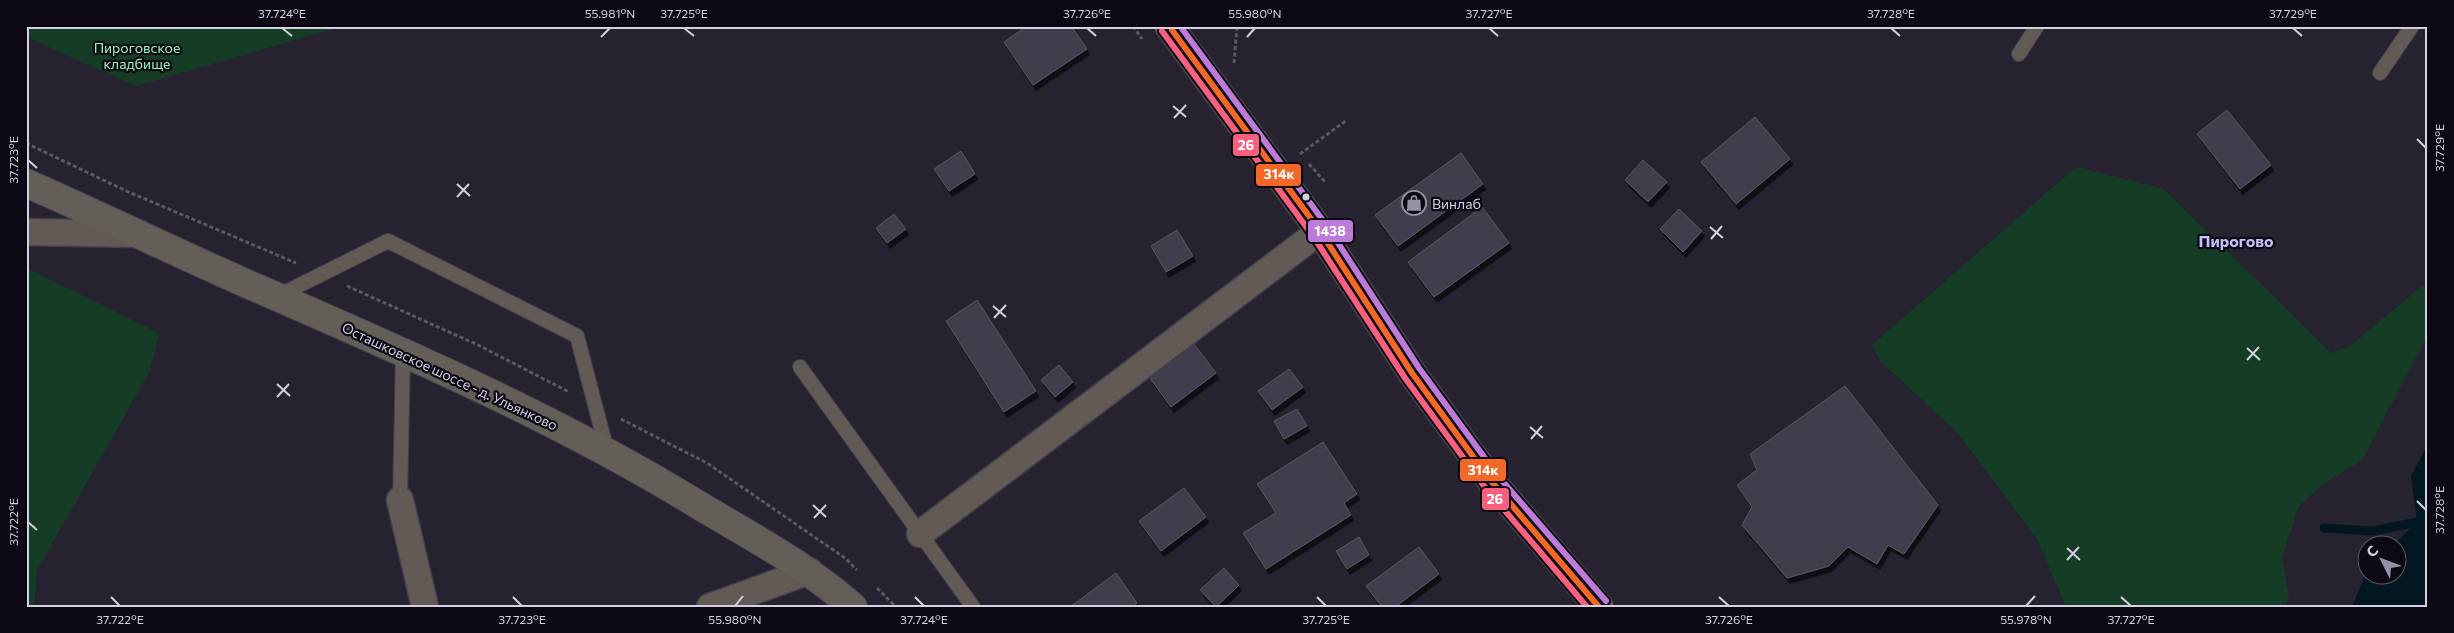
<svg xmlns="http://www.w3.org/2000/svg" width="2454" height="633" viewBox="0 0 2454 633" font-family="Commissioner,sans-serif">
	<defs>
		<filter id="shadow"><feDropShadow dx="3" dy="5.5" stdDeviation="0" flood-color="#0009"/></filter>
	</defs>
	<rect width="100%" height="100%" fill="#26222f"/>
	<g fill="#153d25">
		<polygon points="26,26 344,26 136,86 26,37"/>
		<polygon points="2076,167 2164,189 2331,353 2350,346 2422,286 2428,287 2428,334 2363,459 2322,485 2299,506 2282,557 2289,597 2285,607 2066,607 2037,539 1958,433 1881,362 1872,345"/>
		<polygon points="26,268 159,333 150,371 37,570 34,607 26,607"/>
	</g>
	<polygon fill="#031721" points="2428,444 2428,607 2352,607 2366,573 2366,576 2396,576 2396,546 2393,545 2417,522 2411,476"/>
	<g fill="none" stroke-linecap="round" stroke-linejoin="round">
		<polyline stroke="#031721" stroke-width="9" points="2324,528 2373,531 2417,522"/>
	</g>
	<g fill="#433e4e" stroke="#595662" filter="url(#shadow)">
		<polygon points="1027,26 1071,26 1087,49 1033,85 1004,42"/>
		<polygon points="2227,110 2271,165 2240,189 2197,134"/>
		<polygon points="1755,117 1790,159 1736,204 1701,162"/>
		<polygon points="961,151 975,174 949,191 934,169"/>
		<polygon points="1461,153 1483,184 1398,246 1375,215"/>
		<polygon points="1643,160 1667,182 1648,202 1625,180"/>
		<polygon points="1482,207 1509,243 1434,297 1408,262"/>
		<polygon points="1679,209 1702,231 1683,252 1660,229"/>
		<polygon points="894,214 906,229 887,243 876,228"/>
		<polygon points="1177,230 1193,256 1166,272 1151,246"/>
		<polygon points="977,300 1036,391 1004,412 946,321"/>
		<polygon points="1194,344 1216,373 1171,407 1149,377"/>
		<polygon points="1059,365 1073,382 1055,397 1041,380"/>
		<polygon points="1289,369 1303,387 1272,410 1258,391"/>
		<polygon points="1845,386 1938,505 1904,554 1888,545 1877,564 1848,547 1829,566 1787,578 1742,525 1752,507 1737,485 1757,470 1750,454"/>
		<polygon points="1297,409 1307,426 1284,439 1274,421"/>
		<polygon points="1323,442 1357,494 1344,503 1351,515 1266,569 1243,533 1276,513 1257,484"/>
		<polygon points="1184,488 1206,517 1161,551 1139,521"/>
		<polygon points="1359,537 1369,555 1347,569 1336,551"/>
		<polygon points="1419,547 1439,574 1395,607 1382,607 1366,586"/>
		<polygon points="1224,568 1239,585 1216,607 1200,590"/>
		<polygon points="1116,573 1137,603 1132,607 1070,607"/>
	</g>
	<g fill="none" stroke-linecap="round" stroke-linejoin="round">
		<defs>
			<g id="lane">
				<polyline points="2019,54 2037,26"/>
				<polyline points="2380,73 2412,26"/>
				<polyline points="278,296 388,241 577,336 607,451"/>
				<polyline points="800,367 973,607"/>
				<polyline points="400,500 403,353"/>
			</g>
			<g id="street">
				<polyline points="26,232 140,234"/>
				<polyline points="400,500 425,607"/>
				<polyline points="920,534 1320,231"/>
				<polyline points="710,607 809,571"/>
			</g>
			<g id="secondary">
				<polyline points="1169,26 1320,231 1412,373 1491,481 1599,607"/>
				<path d="M26,183C99,215 171,250 243,282C397,349 553,416 697,504C750,536 806,565 853,607"/>
			</g>
		</defs>
		<use href="#lane" stroke="#433f4b" stroke-width="16"/>
		<use href="#street" stroke="#433f4b" stroke-width="29"/>
		<use href="#secondary" stroke="#433f4b" stroke-width="30"/>
		<g stroke="#5f595a" stroke-width="3" stroke-dasharray="4 2.5" stroke-linecap="butt">
			<polyline points="1133,26 1142,39"/>
			<polyline points="1234,63 1237,26"/>
			<polyline points="26,143 124,190 296,263"/>
			<polyline points="1300,154 1347,120"/>
			<polyline points="1309,164 1325,182"/>
			<polyline points="347,286 478,345 569,392"/>
			<polyline points="621,419 707,463 845,558 857,570"/>
			<polyline points="877,588 896,607"/>
		</g>
		<use href="#lane" stroke="#615a55" stroke-width="14"/>
		<use href="#street" stroke="#615a55" stroke-width="26"/>
		<use href="#secondary" stroke="#645e59" stroke-width="28"/>
		<defs>
			<polyline id="bus-1" points="1172,30 1320,231 1412,373 1491,481 1599,607"/>
			<polyline id="bus-2" points="1162,31 1313,236 1405,378 1484,486 1587,607"/>
			<polyline id="bus-3" points="1180,26 1327,226 1419,368 1498,476 1606,601"/>
		</defs>
		<use href="#bus-1" stroke="#0c0914" stroke-width="10"/>
		<use href="#bus-2" stroke="#0c0914" stroke-width="10"/>
		<use href="#bus-3" stroke="#0c0914" stroke-width="10"/>
		<use href="#bus-1" stroke="#f36827" stroke-width="6"/>
		<use href="#bus-2" stroke="#f8607d" stroke-width="6"/>
		<use href="#bus-3" stroke="#bd7bd9" stroke-width="6"/>
	</g>
	<path fill="none" stroke="#d4cfe1" stroke-width="2" d="M282,28L292,36M684,28L694,36M1087,28L1096,36M1489,28L1498,36M1891,28L1900,36M2293,28L2302,36M601,37L610,28M1247,37L1255,28M1173,106L1186,117M1174,118L1186,105M2417,139L2426,148M28,160L37,168M457,184L470,196M457,197L469,184M1710,227L1723,238M1711,239L1722,226M993,306L1006,317M994,318L1006,305M2247,348L2260,360M2247,360L2259,347M277,384L290,396M277,397L289,384M1530,427L1543,438M1531,439L1542,426M2417,501L2426,510M813,505L826,517M814,518L826,505M28,522L37,530M2067,548L2080,560M2067,560L2079,547M111,597L120,606M513,597L522,606M915,597L924,606M1317,597L1326,606M1719,597L1729,606M2121,597L2131,606M735,606L743,596M2026,606L2035,596"/>
	<defs>
		<symbol id="shop-ring" viewBox="-11 -11 22 22"><circle r="9.5" fill="#0c0914" stroke="#9792a3" stroke-width="1.5"/><path d="M-5-2.5h2.3a2.7 3.5 0 0 1 5.4 0H5L5.5 6h-11ZM-1.5-2.5h3a1.5 2.3 0 0 0-3 0Z" fill="#9792a3"/></symbol>
	</defs>
	<g fill-rule="evenodd">
		<use href="#shop-ring" x="1400" y="189" width="28" height="28"/>
	</g>
	<circle fill="#d4cfe1" stroke="#0c0914" stroke-width="2" cx="1306" cy="197" r="4.5"/>
	<g text-anchor="middle" dominant-baseline="central" stroke-width="4.5" stroke-linejoin="round" paint-order="stroke">
		<g font-size="14" fill="#9bf8b5" stroke="#0c0914">
			<text x="137" y="47">Пироговское<tspan x="137" dy="16">кладбище</tspan></text>
		</g>
		<g font-size="14" fill="#d4cfe1" stroke="#0c0914" text-anchor="start">
			<text x="1432" y="203">Винлаб</text>
		</g>
		<g font-size="14" fill="#d4cfe1" stroke="#0c0914">
			<text transform="translate(450 376) rotate(25)">Осташковское шоссе - д. Ульянково</text>
		</g>
		<g font-size="16" font-weight="bold" fill="#c0bff9" stroke="#0c0914">
			<text x="2236" y="240">Пирогово</text>
		</g>
	</g>
	<g stroke="#0c0914" stroke-width="2">
		<rect x="1232" y="133" width="28" height="24" rx="5" fill="#f8607d"/>
		<rect x="1255" y="163" width="47" height="24" rx="5" fill="#f36827"/>
		<rect x="1307" y="219" width="47" height="24" rx="5" fill="#bd7bd9"/>
		<rect x="1459" y="458" width="48" height="24" rx="5" fill="#f36827"/>
		<rect x="1481" y="487" width="29" height="24" rx="5" fill="#f8607d"/>
	</g>
	<g font-size="14" text-anchor="middle" font-weight="bold" fill="#fff">
		<text x="1246" y="150">26</text>
		<text x="1279" y="179">314к</text>
		<text x="1330" y="236">1438</text>
		<text x="1483" y="475">314к</text>
		<text x="1495" y="504">26</text>
	</g>
	<rect width="2454" height="633" fill="none" stroke="#0c0914" stroke-width="55"/>
	<g transform="translate(2382 560) rotate(312)"><circle r="24" fill="#0c0914" stroke="#5c5866"/>
	<path d="M0-4L9 19L0 12L-9 19Z" fill="#9792a3"/>
	<text y="-8" font-size="14" font-weight="bold" text-anchor="middle" fill="#d4cfe1">С</text>
	</g>
	<rect x="28" y="28" width="2398" height="578" fill="none" stroke="#d4cfe1" stroke-width="2"/>
	<g font-size="12" text-anchor="middle" fill="#d4cfe1">
		<text x="282" y="18">37.724°E</text>
		<text x="610" y="18">55.981°N</text>
		<text x="684" y="18">37.725°E</text>
		<text x="1087" y="18">37.726°E</text>
		<text x="1255" y="18">55.980°N</text>
		<text x="1489" y="18">37.727°E</text>
		<text x="1891" y="18">37.728°E</text>
		<text x="2293" y="18">37.729°E</text>
		<text transform="translate(2440 148) rotate(-90)" y="4">37.729°E</text>
		<text transform="translate(14 160) rotate(-90)" y="4">37.723°E</text>
		<text transform="translate(2440 510) rotate(-90)" y="4">37.728°E</text>
		<text transform="translate(14 522) rotate(-90)" y="4">37.722°E</text>
		<text x="120" y="624">37.722°E</text>
		<text x="522" y="624">37.723°E</text>
		<text x="735" y="624">55.980°N</text>
		<text x="924" y="624">37.724°E</text>
		<text x="1326" y="624">37.725°E</text>
		<text x="1729" y="624">37.726°E</text>
		<text x="2026" y="624">55.978°N</text>
		<text x="2131" y="624">37.727°E</text>
	</g>
</svg>
